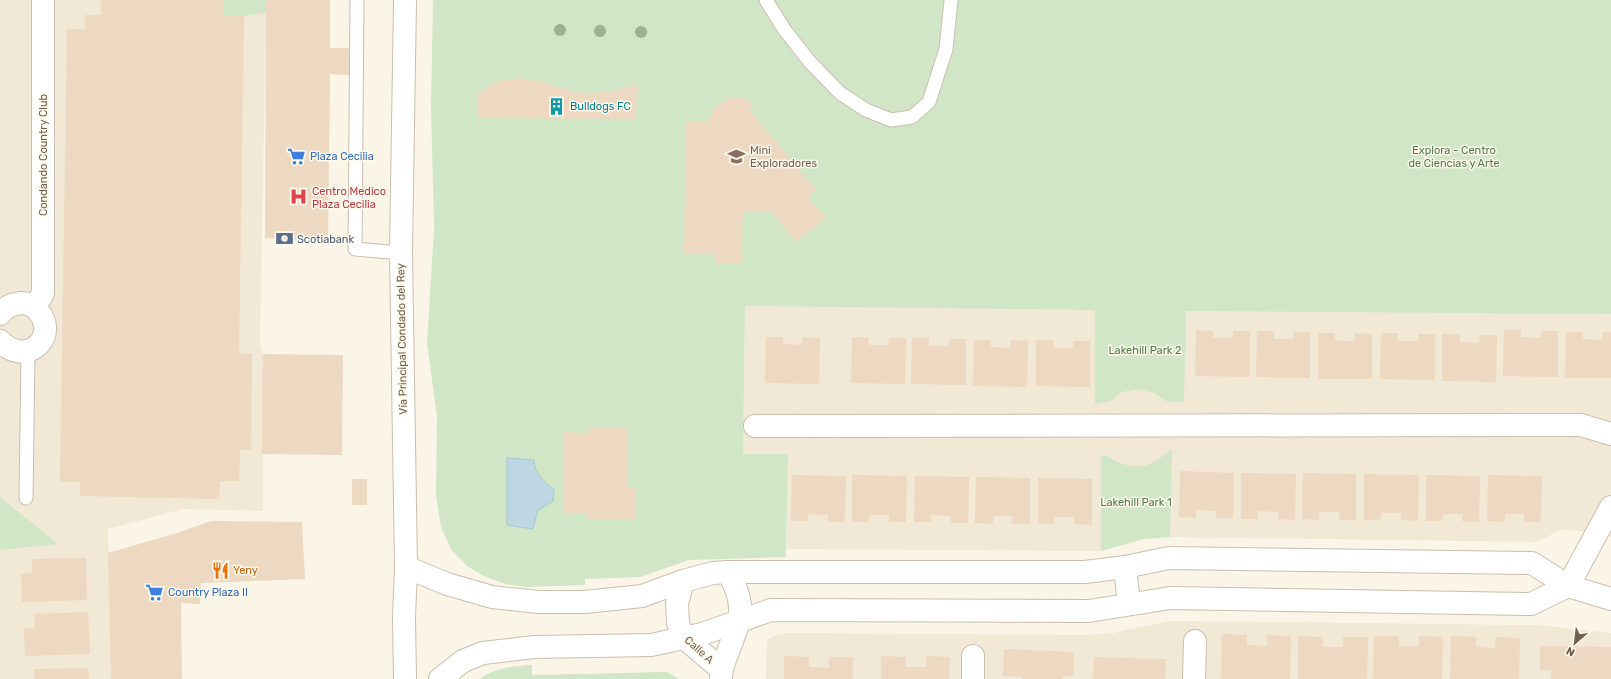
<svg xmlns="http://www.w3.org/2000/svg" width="1611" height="679" viewBox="0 0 1611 679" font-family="Rubik,sans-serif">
	<rect width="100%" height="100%" fill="#faf5e7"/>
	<g fill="#f1e8d6">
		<polygon points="0,0 223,0 223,16 244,16 266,13 260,342 263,354 263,511 183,509 108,529 111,679 0,679"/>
		<polygon points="745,306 1611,314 1611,536 1563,529 1536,542 1170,537 1144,539 1101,551 787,549 788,454 743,454"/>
		<polygon points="1169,621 1537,625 1611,633 1611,679 766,679 767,640 776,635 786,633 1087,635 1113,633"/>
	</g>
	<g fill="#d0e6c7">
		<polygon points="223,0 266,0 266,13 244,16 223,16"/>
		<polygon points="433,0 1611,0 1611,314 1186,311 1184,402 1166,401 1154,393 1138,389 1122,392 1110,401 1095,404 1095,310 745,306 743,454 788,454 786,557 689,560 640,577 585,579 585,585 526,587 505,584 484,576 467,566 451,549 441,527 436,495 437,416 427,344 434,228 431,106"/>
		<path d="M1172,449L1170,537L1144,539L1101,551V456C1110,455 1110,459 1118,462C1142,472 1153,464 1172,449Z"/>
		<polygon points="0,497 58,544 0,550"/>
		<path d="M532,665V675L667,672L679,679H479C496,668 513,666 532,665Z"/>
	</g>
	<path fill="#bdd8e2" stroke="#a5c6d3" d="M507,458L534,460C534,474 544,481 554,490L553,501L538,510L533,529L507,525Z"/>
	<g fill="#edd8c1">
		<polygon points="101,0 223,0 223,16 244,16 239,354 252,353 251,450 240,450 239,481 220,481 219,499 80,496 80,482 60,482 67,29 85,29 85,15 101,15"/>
		<polygon points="266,0 330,0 330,48 350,48 349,75 330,74 328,243 265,238"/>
		<polygon points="519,78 539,81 562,88 580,93 594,93 613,91 637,84 636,119 478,118 478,94 489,86 503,80"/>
		<polygon points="744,97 754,105 749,109 816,190 808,197 826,218 796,242 771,211 743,211 742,263 716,263 716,254 684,254 686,122 708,122 713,109 729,98"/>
		<polygon points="1196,330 1213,331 1213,338 1233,338 1233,331 1250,331 1250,377 1195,376"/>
		<polygon points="1504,330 1521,330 1521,337 1541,338 1541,331 1558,331 1558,377 1503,376"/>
		<polygon points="1257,331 1274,331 1273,339 1293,339 1293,332 1310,332 1310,378 1256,377"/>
		<polygon points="1566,332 1583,332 1583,339 1603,340 1603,332 1611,332 1611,378 1565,378"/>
		<polygon points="1318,333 1335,333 1335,340 1345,341 1355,341 1355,333 1372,334 1372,379 1318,379"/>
		<polygon points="1381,333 1398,333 1398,341 1418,341 1418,334 1435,334 1435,380 1380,379"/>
		<polygon points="1442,334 1460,335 1460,342 1479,343 1480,335 1497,335 1496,382 1442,381"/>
		<polygon points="766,337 783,337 783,344 802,345 803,337 820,338 819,384 765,383"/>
		<polygon points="852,337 868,337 869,345 888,345 889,338 906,338 905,384 851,383"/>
		<polygon points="912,338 929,338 929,346 949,346 949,339 966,339 966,385 911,384"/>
		<polygon points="974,340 991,340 991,347 1011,348 1011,340 1028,341 1027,387 973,386"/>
		<polygon points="1036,340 1053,340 1053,348 1073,348 1073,341 1090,341 1090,387 1036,386"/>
		<polygon points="263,354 343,355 342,455 262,454"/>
		<polygon points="588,427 628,428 628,487 635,487 635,520 588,519 588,514 563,514 564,432 588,433"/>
		<polygon points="1180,471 1234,473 1233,518 1216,518 1216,511 1196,510 1196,518 1179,517"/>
		<polygon points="1241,473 1296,474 1295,520 1278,519 1278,512 1258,511 1258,519 1241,519"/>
		<polygon points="1303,473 1356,474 1356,520 1339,520 1339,512 1319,512 1319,520 1302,519"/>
		<polygon points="1364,474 1419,475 1418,521 1401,520 1401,513 1381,513 1381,520 1364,520"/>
		<polygon points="792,475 846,476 845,522 828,522 828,515 808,514 808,521 791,521"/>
		<polygon points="852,475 907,476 906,522 889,522 889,515 869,515 869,522 852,522"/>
		<polygon points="1426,475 1480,476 1479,522 1462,521 1463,514 1443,514 1442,521 1426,521"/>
		<polygon points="1488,475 1542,476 1541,522 1524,522 1524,514 1505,514 1505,522 1487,521"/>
		<polygon points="915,476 969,477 968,523 951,523 951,516 931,515 931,522 914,522"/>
		<polygon points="976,477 1030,478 1030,524 1012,524 1012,516 993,516 993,524 975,523"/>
		<polygon points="1038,478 1092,479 1092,525 1074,524 1074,517 1055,517 1054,524 1038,524"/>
		<rect x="352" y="479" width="15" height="26"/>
		<polygon points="211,521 302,522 305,579 201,583 200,604 181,603 182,679 111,679 108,553 177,533"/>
		<polygon points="86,558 87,600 22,602 21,574 32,573 32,559"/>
		<polygon points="88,612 90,654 25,656 24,628 35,628 34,614"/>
		<polygon points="1222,634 1247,635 1247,645 1267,646 1267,635 1291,636 1290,679 1221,679"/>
		<polygon points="1298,636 1323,637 1323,647 1343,647 1343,637 1368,637 1367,679 1298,679"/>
		<polygon points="1374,636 1399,636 1399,646 1419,647 1419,636 1443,637 1442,679 1373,679"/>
		<polygon points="1451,636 1476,637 1476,647 1495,648 1496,637 1520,638 1519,679 1450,679"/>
		<polygon points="1540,646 1611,647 1611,679 1551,679 1551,670 1540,670"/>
		<polygon points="1004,649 1074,652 1074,676 1063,676 1063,679 1022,679 1022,677 1003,676"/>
		<polygon points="784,656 809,657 809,667 829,668 829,657 853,657 853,679 784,679"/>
		<polygon points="881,656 906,657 906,667 926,667 926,656 950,657 949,679 881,679"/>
		<polygon points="1094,657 1166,659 1165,679 1093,679"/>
		<polygon points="88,668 89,679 35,679 34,669"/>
	</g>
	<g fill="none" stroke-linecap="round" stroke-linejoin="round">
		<defs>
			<g id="service">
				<polyline points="357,0 355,249 401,253"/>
				<polyline points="766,0 784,29 809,61 840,93 866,110 891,120 912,117 929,102 946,49 951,1"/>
				<polyline points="26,498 28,351"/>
			</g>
			<g id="minor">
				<polyline points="35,307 43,293 43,0"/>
				<path d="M0,314C5,307 12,304 21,303C27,303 33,305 37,310C61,335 27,369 0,341"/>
				<polyline points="755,426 1581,425 1611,434"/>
				<polyline points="406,567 447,584 492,597 538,602 585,602 642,596 683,581 713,573 728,572 1085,572 1125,567 1169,558 1532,563 1568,586 1611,599"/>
				<polyline points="1125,567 1129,604"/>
				<polyline points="683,581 677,603 678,623 683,637 721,669"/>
				<polyline points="440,679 463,661 483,653 534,647 651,645 702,634 771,610 1089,611 1170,598 1531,604 1568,586 1611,507"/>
				<path d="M721,679C721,669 724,661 728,652C741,617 747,606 728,572"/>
				<polyline points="973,679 973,656"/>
				<polyline points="1194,679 1195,641"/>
			</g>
			<polyline id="tertiary" points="405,679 404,618 406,567 401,253 405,0"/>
		</defs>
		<use href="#service" stroke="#cbbeae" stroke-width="15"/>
		<use href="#minor" stroke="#cbbeae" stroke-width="24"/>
		<use href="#tertiary" stroke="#cbbeae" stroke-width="24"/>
		<use href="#service" stroke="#fff" stroke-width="13"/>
		<use href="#minor" stroke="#fff" stroke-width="22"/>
		<use href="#tertiary" stroke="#fff" stroke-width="22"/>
	</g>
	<g fill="#9eb291">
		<circle cx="560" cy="30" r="6"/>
		<circle cx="600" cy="31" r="6"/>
		<circle cx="641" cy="32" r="6"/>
	</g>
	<defs>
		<symbol id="building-bare" viewBox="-9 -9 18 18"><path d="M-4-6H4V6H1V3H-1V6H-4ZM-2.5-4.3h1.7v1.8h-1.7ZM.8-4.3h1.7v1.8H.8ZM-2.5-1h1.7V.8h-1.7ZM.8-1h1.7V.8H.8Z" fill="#0f9aa8" stroke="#fdf9ed" stroke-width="2.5" paint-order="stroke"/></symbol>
		<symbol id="supermarket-bare" viewBox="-9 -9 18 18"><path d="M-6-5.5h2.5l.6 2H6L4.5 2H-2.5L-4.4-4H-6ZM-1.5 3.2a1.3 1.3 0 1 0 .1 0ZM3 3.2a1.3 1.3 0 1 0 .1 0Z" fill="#3f7fe0" stroke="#fdf9ed" stroke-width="2.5" paint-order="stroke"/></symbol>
		<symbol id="school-bare" viewBox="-9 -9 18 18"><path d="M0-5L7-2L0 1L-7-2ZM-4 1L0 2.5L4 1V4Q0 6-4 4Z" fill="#8d6e63" stroke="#fdf9ed" stroke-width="2.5" paint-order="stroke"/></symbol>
		<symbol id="hospital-bare" viewBox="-9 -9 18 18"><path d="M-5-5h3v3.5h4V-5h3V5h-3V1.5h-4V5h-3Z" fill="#e0444e" stroke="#fdf9ed" stroke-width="2.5" paint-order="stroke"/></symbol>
		<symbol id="bank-bare" viewBox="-9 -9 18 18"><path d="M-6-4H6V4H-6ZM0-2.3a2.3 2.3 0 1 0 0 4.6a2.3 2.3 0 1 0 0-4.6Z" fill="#5c6f8a" stroke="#fdf9ed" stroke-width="2.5" paint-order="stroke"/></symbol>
		<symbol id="restaurant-bare" viewBox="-9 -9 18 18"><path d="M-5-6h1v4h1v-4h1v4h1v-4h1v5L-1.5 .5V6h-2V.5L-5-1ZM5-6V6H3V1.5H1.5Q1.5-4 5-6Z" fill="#e8710a" stroke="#fdf9ed" stroke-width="2.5" paint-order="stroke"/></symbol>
	</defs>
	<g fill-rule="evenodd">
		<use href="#building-bare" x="544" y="94" width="25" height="25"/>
		<use href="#supermarket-bare" x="284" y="144" width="25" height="25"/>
		<use href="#school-bare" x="724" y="144" width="25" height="25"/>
		<use href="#hospital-bare" x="286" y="184" width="25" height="25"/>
		<use href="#bank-bare" x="272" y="226" width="25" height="25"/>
		<use href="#restaurant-bare" x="208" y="558" width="25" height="25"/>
		<use href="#supermarket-bare" x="142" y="580" width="25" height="25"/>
	</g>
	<g text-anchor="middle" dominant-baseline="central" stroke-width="3" stroke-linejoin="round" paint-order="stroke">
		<g font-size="11" fill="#0d838f" stroke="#fdf9ed" text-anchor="start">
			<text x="570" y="106">Bulldogs FC</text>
		</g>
		<g font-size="11" fill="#785e54" stroke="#fdf9ed" text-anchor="start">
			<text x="750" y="150">Mini<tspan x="750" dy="13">Exploradores</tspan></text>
		</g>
		<g font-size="11" fill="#537b4a" stroke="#fdf9ed">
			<text x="1454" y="150">Explora - Centro<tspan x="1454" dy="13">de Ciencias y Arte</tspan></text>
			<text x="1145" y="350">Lakehill Park 2</text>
			<text x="1136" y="502">Lakehill Park 1</text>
		</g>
		<g font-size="11" fill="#715f4e" stroke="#fdf9ed">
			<text transform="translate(43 155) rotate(-90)">Condando Country Club</text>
			<text transform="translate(402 339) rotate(-91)">Vía Principal Condado del Rey</text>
			<text transform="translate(699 650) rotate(42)">Calle A</text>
		</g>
		<g font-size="11" fill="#366cbe" stroke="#fdf9ed" text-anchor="start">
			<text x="310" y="156">Plaza Cecilia</text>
			<text x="168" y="592">Country Plaza II</text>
		</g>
		<g font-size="11" fill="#be3a42" stroke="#fdf9ed" text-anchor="start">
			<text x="312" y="191">Centro Medico<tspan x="312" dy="13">Plaza Cecilia</tspan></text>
		</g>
		<g font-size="11" fill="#4e5e75" stroke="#fdf9ed" text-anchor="start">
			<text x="297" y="239">Scotiabank</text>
		</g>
		<g font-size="11" fill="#c56008" stroke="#fdf9ed" text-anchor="start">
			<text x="233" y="570">Yeny</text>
		</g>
	</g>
	<g transform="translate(1575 643) rotate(208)" stroke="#fdf9ed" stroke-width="3" paint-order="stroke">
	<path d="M0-3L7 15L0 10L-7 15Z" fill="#715f4e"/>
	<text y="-6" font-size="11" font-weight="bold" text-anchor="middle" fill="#715f4e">N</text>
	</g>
</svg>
